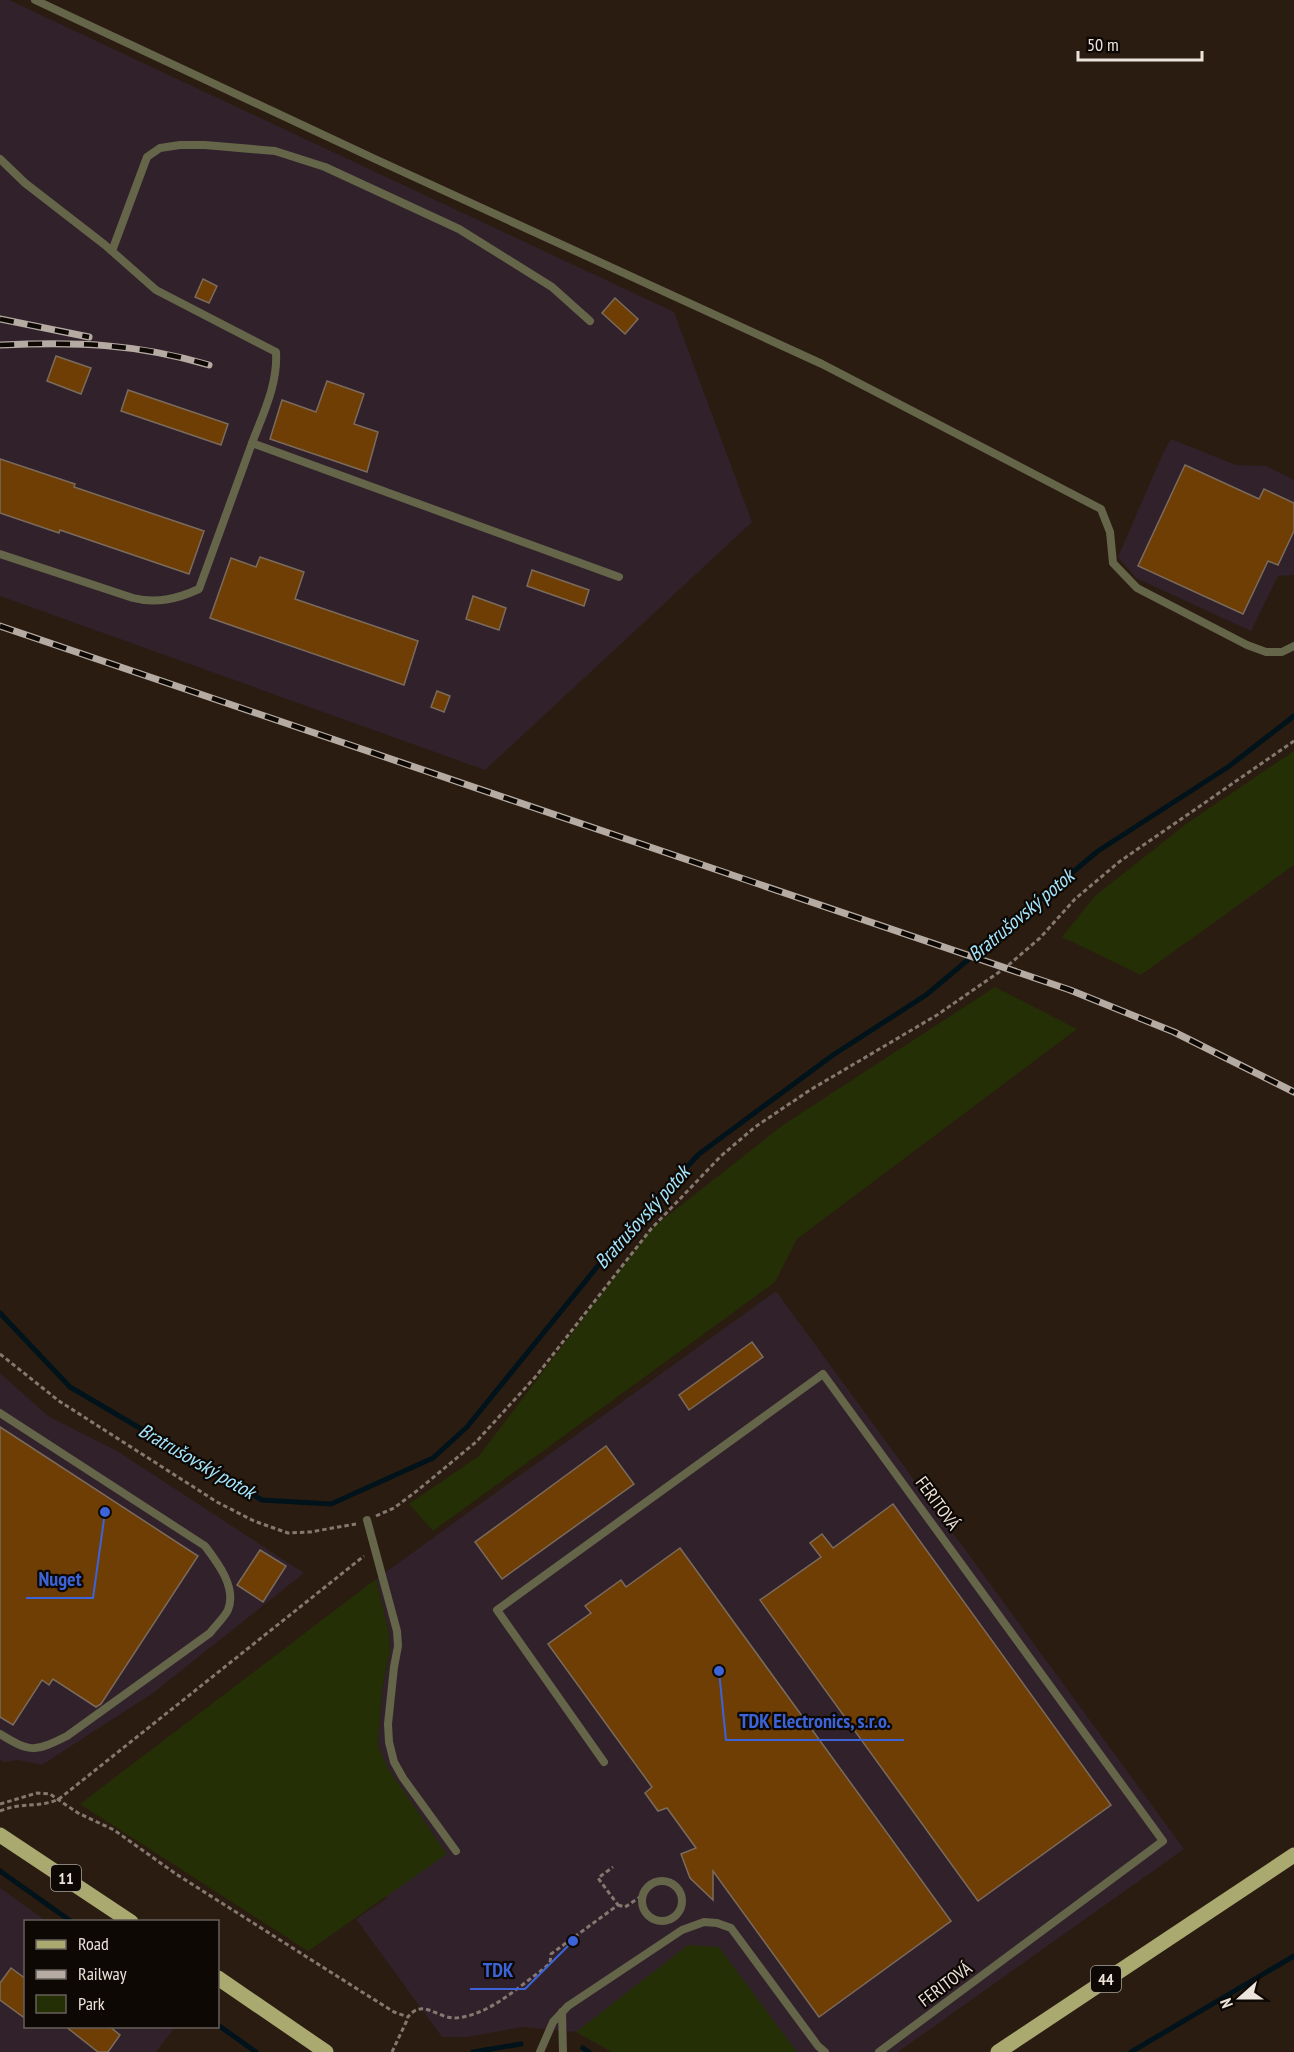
<svg xmlns="http://www.w3.org/2000/svg" width="1294" height="2052" viewBox="0 0 1294 2052" font-family="'PT Sans Narrow',sans-serif">
	<rect width="100%" height="100%" fill="#2a1c11"/>
	<g fill="#31212b">
		<polygon points="0,0 9,0 674,312 752,522 485,770 0,596"/>
		<polygon points="1171,439 1236,465 1266,466 1294,480 1294,575 1278,576 1251,631 1136,578 1118,557 1164,451"/>
		<polygon points="776,1291 1184,1849 898,2052 612,2052 576,2032 522,2027 467,2037 442,2037 356,1919 387,1898 387,1768 378,1745 382,1690 390,1651 389,1632 376,1579"/>
		<polygon points="0,1373 48,1416 117,1451 304,1573 153,1693 42,1765 18,1760 4,1762 0,1760"/>
		<polygon points="0,1888 46,1921 26,1922 26,2026 175,2027 156,2052 0,2052"/>
	</g>
	<g fill="#242f06">
		<polygon points="1294,751 1294,865 1141,975 1062,937 1095,896 1186,824"/>
		<polygon points="995,987 1077,1029 797,1239 775,1282 433,1531 409,1504 479,1456 651,1229 783,1125"/>
		<polygon points="376,1579 389,1632 390,1651 382,1690 378,1745 388,1768 447,1854 308,1951 80,1804"/>
		<polygon points="688,1945 719,1947 797,2052 612,2052 576,2032"/>
	</g>
	<g fill="none" stroke-linecap="round" stroke-linejoin="round">
		<g stroke="#00131b" stroke-width="5">
			<polyline points="0,1313 70,1387 262,1500 331,1504 433,1458 467,1427 623,1235 699,1154 833,1055 926,995 1098,851 1228,767 1294,716"/>
			<polyline points="0,1871 72,1922"/>
			<polyline points="218,2025 256,2052"/>
			<polyline points="583,2048 589,2052"/>
			<polyline points="473,2052 521,2044"/>
			<polyline points="1131,2052 1294,1956"/>
		</g>
	</g>
	<g fill="#6e3e05" stroke="#7b6b5d" stroke-width="1.5">
		<polygon points="203,279 217,286 209,303 195,297"/>
		<polygon points="615,298 638,319 625,334 602,313"/>
		<polygon points="56,356 91,368 81,394 47,381"/>
		<polygon points="327,381 364,394 354,424 378,432 367,472 270,439 282,400 316,412"/>
		<polygon points="128,390 228,424 221,445 121,411"/>
		<polygon points="0,459 75,484 74,487 204,531 189,574 60,530 59,533 0,513"/>
		<polygon points="1185,465 1259,499 1264,489 1294,503 1294,531 1278,565 1268,561 1243,614 1138,566"/>
		<polygon points="260,557 304,572 295,599 418,641 404,685 210,618 231,558 256,567"/>
		<polygon points="532,570 589,590 584,606 527,586"/>
		<polygon points="473,596 506,608 499,630 466,619"/>
		<polygon points="437,691 450,696 444,712 431,707"/>
		<polygon points="752,1342 763,1357 689,1410 679,1395"/>
		<polygon points="0,1427 198,1556 101,1704 96,1707 53,1679 49,1685 42,1680 13,1725 0,1717"/>
		<polygon points="606,1446 634,1484 502,1579 475,1542"/>
		<polygon points="893,1504 1111,1805 978,1901 760,1600 821,1557 810,1543 822,1534 833,1548"/>
		<polygon points="680,1548 951,1921 819,2017 713,1871 713,1900 690,1878 681,1854 696,1848 667,1808 658,1811 645,1793 652,1787 548,1644 591,1613 585,1606 621,1580 626,1587"/>
		<polygon points="260,1550 286,1566 263,1602 237,1585"/>
		<polygon points="11,1968 26,1979 26,2019 0,2000 0,1983"/>
		<polygon points="65,2026 109,2026 120,2035 108,2052 98,2052"/>
	</g>
	<g fill="none" stroke-linecap="round" stroke-linejoin="round">
		<g stroke="#84786f" stroke-width="3" stroke-dasharray="4.5 3" stroke-linecap="butt">
			<polyline points="0,1354 59,1401 217,1502 254,1521 288,1533 310,1532 356,1524"/>
			<polyline points="376,1516 394,1508 418,1490 476,1442 537,1375 651,1229 721,1156 755,1127 810,1090 937,1015 1005,968 1040,938 1075,899 1119,862 1294,741"/>
			<path d="M0,1804L37,1793L50,1794L78,1813L114,1830L176,1874L362,1992L394,2012L408,2017C423,1998 436,2018 455,2018C488,2016 517,1988 542,1970L550,1963L551,1954L618,1905L598,1878L613,1867"/>
			<path d="M0,1811C21,1802 40,1808 59,1799L364,1556"/>
			<polyline points="618,1905 625,1907 643,1895"/>
			<polyline points="392,2052 408,2018"/>
		</g>
		<g stroke="#646549" stroke-width="8">
			<polyline points="35,0 375,159 822,364 1101,509 1110,532 1113,563 1137,588 1247,645 1266,652 1282,652 1294,646"/>
			<path d="M0,159L25,183L105,245L156,290L276,352C278,384 263,414 252,443"/>
			<polyline points="112,251 147,157 160,148 180,145 205,145 275,151 325,167 459,229 552,287 590,321"/>
			<path d="M0,554L133,598C156,604 177,599 199,589L252,443L619,577"/>
			<path d="M0,1413L205,1546C218,1563 237,1588 228,1610C224,1618 215,1626 210,1633L67,1736C35,1752 31,1753 0,1734"/>
			<polyline points="367,1520 397,1631 398,1646 394,1667 388,1724 389,1742 394,1762 403,1778 456,1851"/>
			<polyline points="604,1762 497,1610 823,1374 1163,1841 879,2052"/>
			<circle cx="662" cy="1901" r="20"/>
			<polyline points="562,2012 563,2052"/>
			<polyline points="540,2052 553,2022 568,2006 682,1930 704,1922 717,1923 731,1928 818,2046 825,2052"/>
		</g>
		<g stroke="#aaaa70" stroke-width="15">
			<polyline points="0,1835 131,1922"/>
			<polyline points="218,1978 326,2052"/>
			<polyline points="998,2052 1294,1855"/>
		</g>
		<defs>
			<g id="rail">
				<polyline points="0,319 89,337"/>
				<path d="M0,345C77,342 134,343 209,365"/>
				<polyline points="0,626 1070,990 1174,1032 1294,1092"/>
			</g>
		</defs>
		<use href="#rail" stroke="#b5aba2" stroke-width="7"/>
		<use href="#rail" stroke="#0e0804" stroke-width="4.5" stroke-dasharray="14" stroke-linecap="butt"/>
	</g>
	<g text-anchor="middle" dominant-baseline="central" stroke-width="4.5" stroke-linejoin="round" paint-order="stroke">
		<g fill="#0e0804" stroke="#a9a19a" stroke-width="1.5">
			<rect x="51" y="1865" width="30" height="26" rx="4.5"/>
			<rect x="1091" y="1966" width="30" height="26" rx="4.5"/>
		</g>
		<g font-size="16" font-weight="bold" fill="#ece3db">
			<text x="66" y="1878">11</text>
			<text x="1106" y="1979">44</text>
		</g>
		<g font-size="18" fill="#ece3db" stroke="#0e0804">
			<text transform="translate(938 1503) rotate(54)">FERITOVÁ</text>
			<text transform="translate(945 1984) rotate(-37)">FERITOVÁ</text>
		</g>
		<g font-size="20" font-style="italic" fill="#a4e6fe" stroke="#0e0804">
			<text transform="translate(1021 915) rotate(-40)">Bratrušovský potok</text>
			<text transform="translate(642 1217) rotate(-48)">Bratrušovský potok</text>
			<text transform="translate(197 1461) rotate(30)">Bratrušovský potok</text>
		</g>
	</g>
	<path fill="none" stroke="#3c64d8" stroke-width="2" d="M105 1512L93 1598H26M719 1671L726 1740H904M573 1941L525 1989H470"/>
	<g fill="#3c64d8" stroke="#0e0804" stroke-width="2">
		<circle cx="105" cy="1512" r="6"/>
		<circle cx="719" cy="1671" r="6"/>
		<circle cx="573" cy="1941" r="6"/>
	</g>
	<g font-size="20" text-anchor="middle" font-weight="bold" fill="#3c64d8" stroke="#0e0804" stroke-width="4.5" stroke-linejoin="round" paint-order="stroke">
		<text x="60" y="1586">Nuget</text>
		<text x="815" y="1728">TDK Electronics, s.r.o.</text>
		<text x="498" y="1977">TDK</text>
	</g>
	<rect x="24" y="1920" width="195" height="108" fill="#0e0804" stroke="#67605a" stroke-width="1.5"/>
	<rect x="36" y="1940" width="30" height="9" fill="#aaaa70" stroke="#67605a" stroke-width="1.5"/>
	<text x="78" y="1950" font-size="18" fill="#ece3db">Road</text>
	<rect x="36" y="1970" width="30" height="9" fill="#b5aba2" stroke="#67605a" stroke-width="1.5"/>
	<text x="78" y="1980" font-size="18" fill="#ece3db">Railway</text>
	<rect x="36" y="1995" width="30" height="18" fill="#242f06" stroke="#67605a" stroke-width="1.5"/>
	<text x="78" y="2010" font-size="18" fill="#ece3db">Park</text>
	<g transform="translate(1240 1998) rotate(249)" stroke="#0e0804" stroke-width="4.5" paint-order="stroke">
	<path d="M0-4.5L10 22L0 15L-10 22Z" fill="#ece3db"/>
	<text y="-9" font-size="16" font-weight="bold" text-anchor="middle" fill="#ece3db">N</text>
	</g>
	<path d="M1078 51v9h124v-9" fill="none" stroke="#ece3db" stroke-width="3"/>
	<text x="1087" y="51" font-size="18" fill="#ece3db" stroke="#0e0804" stroke-width="4.5" paint-order="stroke">50 m</text>
</svg>
